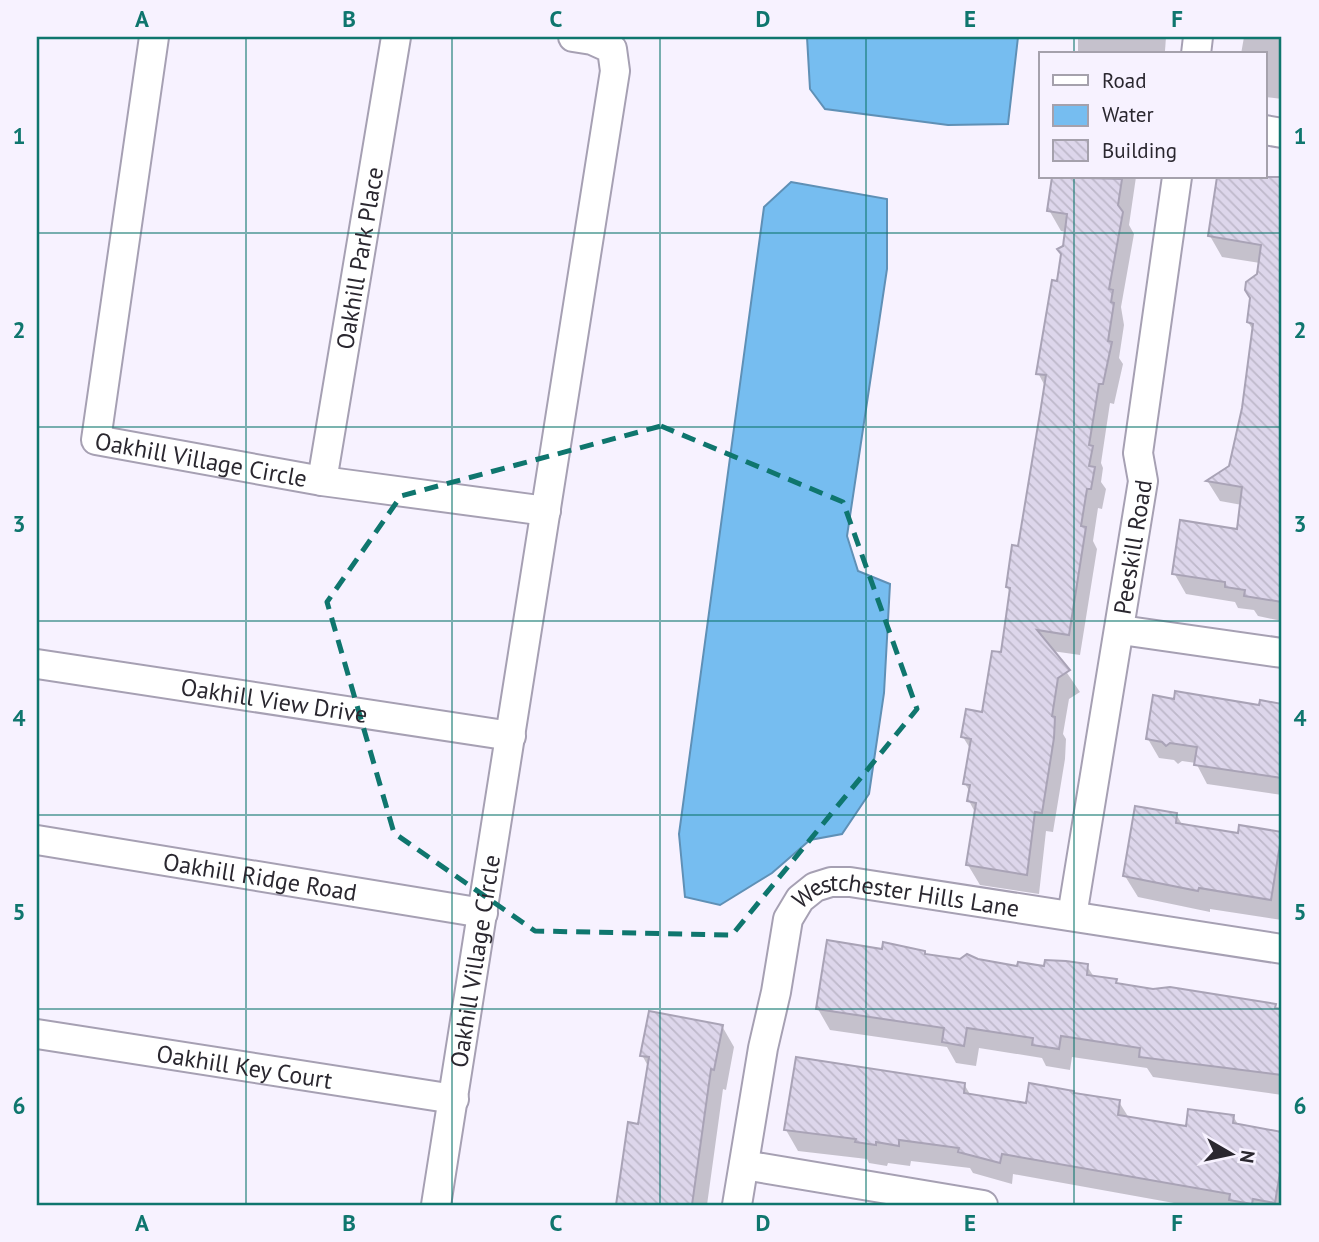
<svg xmlns="http://www.w3.org/2000/svg" width="1319" height="1242" viewBox="0 0 1319 1242" font-family="'PT Sans',sans-serif">
	<defs>
		<pattern id="building-back-hatch" width="6" height="6" patternUnits="userSpaceOnUse" patternTransform="scale(1.75)"><rect width="6" height="6" fill="#ddd6eb"/><path d="M-1 5l2 2M0 0l6 6M5-1l2 2" fill="none" stroke="#beb8ca"/></pattern>
	</defs>
	<rect width="100%" height="100%" fill="#f7f2ff"/>
	<g fill="#76bdf0" stroke="#5f90b6" stroke-width="2">
		<polygon points="807,37 1018,37 1008,124 948,125 825,109 810,89"/>
		<polygon points="791,182 887,199 887,269 847,536 858,571 890,584 884,693 869,794 842,834 810,840 772,873 720,905 685,897 679,834 764,207"/>
	</g>
	<g fill="#0003">
		<polygon points="1078,37 1166,37 1165,51 1160,54 1078,54"/>
		<polygon points="1244,37 1282,37 1282,99 1265,97 1265,54 1241,54"/>
		<polygon points="1054,177 1136,177 1129,225 1134,234 1121,307 1124,325 1119,358 1123,364 1114,404 1110,403 1101,463 1103,468 1101,482 1106,489 1102,509 1098,508 1093,541 1097,549 1080,655 1052,651 1080,692 1069,699 1063,734 1066,739 1065,759 1053,832 1046,831 1039,894 980,885 968,865 976,814 969,801 970,792 965,784 971,750 963,737 983,714 1002,654 1011,594 1007,587 1020,548 1046,388 1038,373 1066,232 1061,231 1049,210"/>
		<polygon points="1219,177 1273,182 1273,178 1282,179 1282,621 1258,616 1254,610 1238,608 1235,602 1186,594 1174,573 1238,531 1242,505 1220,501 1208,482 1231,467 1244,408 1254,332 1248,322 1260,263 1222,257 1210,236"/>
		<polygon points="1261,702 1282,703 1282,795 1207,784 1196,763 1182,761 1178,764 1174,760 1159,758 1148,739 1260,707"/>
		<polygon points="1176,814 1183,826 1239,835 1241,827 1282,833 1282,920 1210,909 1210,912 1138,897 1125,876"/>
		<polygon points="926,956 1019,968 1087,966 1094,977 1116,981 1118,985 1153,991 1170,989 1282,1009 1282,1095 1153,1077 1147,1068 1072,1057 1070,1070 1046,1066 1042,1058 979,1048 976,1066 956,1063 947,1047 830,1030 818,1009"/>
		<polygon points="722,1026 734,1047 726,1090 723,1089 707,1205 616,1205 630,1124 640,1126 649,1068 642,1055"/>
		<polygon points="964,1084 971,1096 1027,1105 1075,1095 1119,1102 1129,1118 1187,1128 1233,1116 1239,1126 1282,1134 1282,1205 1185,1205 1013,1174 1012,1184 973,1173 970,1168 911,1161 910,1166 888,1163 887,1166 869,1163 867,1159 798,1151 786,1130"/>
	</g>
	<g fill="url(#building-back-hatch)" stroke="#a9a3b6" stroke-width="2">
		<polygon points="1052,177 1122,179 1118,205 1123,212 1109,289 1113,290 1111,302 1114,303 1108,341 1112,342 1103,384 1099,384 1089,445 1093,446 1089,466 1095,467 1091,489 1087,489 1081,526 1086,527 1069,635 1037,630 1070,670 1058,678 1052,716 1055,717 1054,738 1042,813 1035,812 1027,875 966,865 976,803 967,801 970,785 963,784 971,739 961,737 966,709 982,712 992,651 1001,652 1010,588 1006,587 1012,545 1018,546 1041,407 1046,375 1036,374 1052,280 1057,281 1061,254 1057,249 1063,246 1067,214 1047,211"/>
		<polygon points="1217,177 1282,177 1282,602 1244,596 1245,590 1225,587 1225,582 1172,574 1180,520 1237,529 1242,487 1206,481 1229,466 1242,408 1253,324 1247,322 1250,298 1245,290 1246,282 1257,274 1261,245 1208,236"/>
		<polygon points="1175,691 1259,705 1260,700 1282,704 1282,778 1194,765 1197,747 1170,743 1166,746 1162,742 1146,739 1153,695 1174,699"/>
		<polygon points="1135,806 1177,813 1176,823 1238,833 1239,825 1282,832 1271,900 1199,888 1198,891 1123,876"/>
		<polygon points="827,940 882,949 883,942 925,951 925,954 960,959 967,954 978,959 1017,966 1018,962 1044,966 1045,960 1066,961 1088,964 1087,975 1117,979 1116,983 1153,989 1170,987 1276,1004 1275,1008 1282,1009 1282,1075 1139,1057 1140,1048 1061,1036 1059,1049 1032,1045 1033,1038 967,1028 964,1046 942,1042 944,1028 816,1009"/>
		<polygon points="649,1011 723,1025 714,1070 711,1069 692,1205 616,1205 628,1122 638,1124 649,1057 640,1056"/>
		<polygon points="796,1057 965,1083 964,1093 1026,1103 1029,1083 1074,1091 1074,1093 1120,1100 1118,1115 1186,1126 1188,1109 1234,1115 1233,1123 1282,1132 1282,1160 1275,1203 1253,1199 1252,1204 1229,1200 1230,1194 1002,1154 1000,1163 958,1152 959,1148 899,1140 899,1146 876,1142 876,1145 855,1142 856,1139 784,1130"/>
	</g>
	<g fill="none" stroke-linecap="round" stroke-linejoin="round">
		<defs>
			<g id="minor">
				<path id="s1" d="M154,37L96,440L322,481L546,511"/>
				<polyline points="1196,54 1198,37"/>
				<polyline points="1265,130 1282,133"/>
				<path id="s2" d="M322,481L396,37"/>
				<polyline points="1121,630 1282,653"/>
				<path id="s3" d="M37,664L511,736"/>
				<path id="s4" d="M37,840L483,913"/>
				<path id="s5" d="M1072,916L1143,481L1138,453L1177,177"/>
				<path id="s6" d="M37,1034L454,1099"/>
				<polyline points="744,1165 983,1205"/>
				<path id="s7" d="M436,1205L615,71L612,49L592,40L573,37"/>
				<path id="s8" d="M737,1205L763,1048L776,992L788,919L800,899L815,887L831,882H850L1282,949"/>
			</g>
		</defs>
		<use href="#minor" stroke="#a6a0b3" stroke-width="32"/>
		<use href="#minor" stroke="#fff" stroke-width="28"/>
	</g>
	<path fill="none" stroke="#0f766e" stroke-width="5" stroke-dasharray="14 9" stroke-linejoin="round" d="M661,426L843,502L917,709L732,935L535,931L394,833L327,602L401,496Z"/>
	<path fill="none" stroke="#0f766e" stroke-width="2" stroke-opacity="0.55" d="M246,37V1205M452,37V1205M660,37V1205M866,37V1205M1074,37V54M1074,177V1205M37,233H1282M37,427H1282M37,621H1282M37,815H1282M37,1009H1282"/>
	<g text-anchor="middle" dominant-baseline="central" stroke-width="5" stroke-linejoin="round" paint-order="stroke">
		<g font-size="24" fill="#2a272f" stroke="#f7f2ff">
			<text stroke="none"><textPath href="#s2" startOffset="226">Oakhill Park Place</textPath></text>
			<text stroke="none"><textPath href="#s1" startOffset="514">Oakhill Village Circle</textPath></text>
			<text stroke="none"><textPath href="#s5" startOffset="374">Peeskill Road</textPath></text>
			<text stroke="none"><textPath href="#s3" startOffset="240">Oakhill View Drive</textPath></text>
			<text stroke="none"><textPath href="#s4" startOffset="226">Oakhill Ridge Road</textPath></text>
			<text stroke="none"><textPath href="#s8" startOffset="424">Westchester Hills Lane</textPath></text>
			<text stroke="none"><textPath href="#s7" startOffset="247">Oakhill Village Circle</textPath></text>
			<text stroke="none"><textPath href="#s6" startOffset="210">Oakhill Key Court</textPath></text>
		</g>
	</g>
	<rect width="1319" height="1242" fill="none" stroke="#f7f2ff" stroke-width="77"/>
	<rect x="1039" y="52" width="228" height="126" fill="#f7f2ff" stroke="#a5a1ac" stroke-width="2"/>
	<rect x="1053" y="75" width="35" height="10" fill="#ffffff" stroke="#a5a1ac" stroke-width="2"/>
	<text x="1102" y="88" font-size="21" fill="#2a272f">Road</text>
	<rect x="1053" y="105" width="35" height="21" fill="#76bdf0" stroke="#a5a1ac" stroke-width="2"/>
	<text x="1102" y="122" font-size="21" fill="#2a272f">Water</text>
	<rect x="1053" y="140" width="35" height="21" fill="url(#building-back-hatch)" stroke="#a5a1ac" stroke-width="2"/>
	<text x="1102" y="158" font-size="21" fill="#2a272f">Building</text>
	<g transform="translate(1231 1154) rotate(99)" stroke="#f7f2ff" stroke-width="5" paint-order="stroke">
	<path d="M0-5L12 26L0 18L-12 26Z" fill="#2a272f"/>
	<text y="-10" font-size="19" font-weight="bold" text-anchor="middle" fill="#2a272f">N</text>
	</g>
	<rect x="38" y="38" width="1242" height="1166" fill="none" stroke="#0f766e" stroke-width="2.5"/>
	<g font-size="23" text-anchor="middle" font-weight="bold" fill="#0f766e">
		<text x="142" y="27">A</text>
		<text x="349" y="27">B</text>
		<text x="556" y="27">C</text>
		<text x="763" y="27">D</text>
		<text x="970" y="27">E</text>
		<text x="1177" y="27">F</text>
		<text x="19" y="144">1</text>
		<text x="1300" y="144">1</text>
		<text x="19" y="338">2</text>
		<text x="1300" y="338">2</text>
		<text x="19" y="532">3</text>
		<text x="1300" y="532">3</text>
		<text x="19" y="726">4</text>
		<text x="1300" y="726">4</text>
		<text x="19" y="920">5</text>
		<text x="1300" y="920">5</text>
		<text x="19" y="1114">6</text>
		<text x="1300" y="1114">6</text>
		<text x="142" y="1231">A</text>
		<text x="349" y="1231">B</text>
		<text x="556" y="1231">C</text>
		<text x="763" y="1231">D</text>
		<text x="970" y="1231">E</text>
		<text x="1177" y="1231">F</text>
	</g>
</svg>
